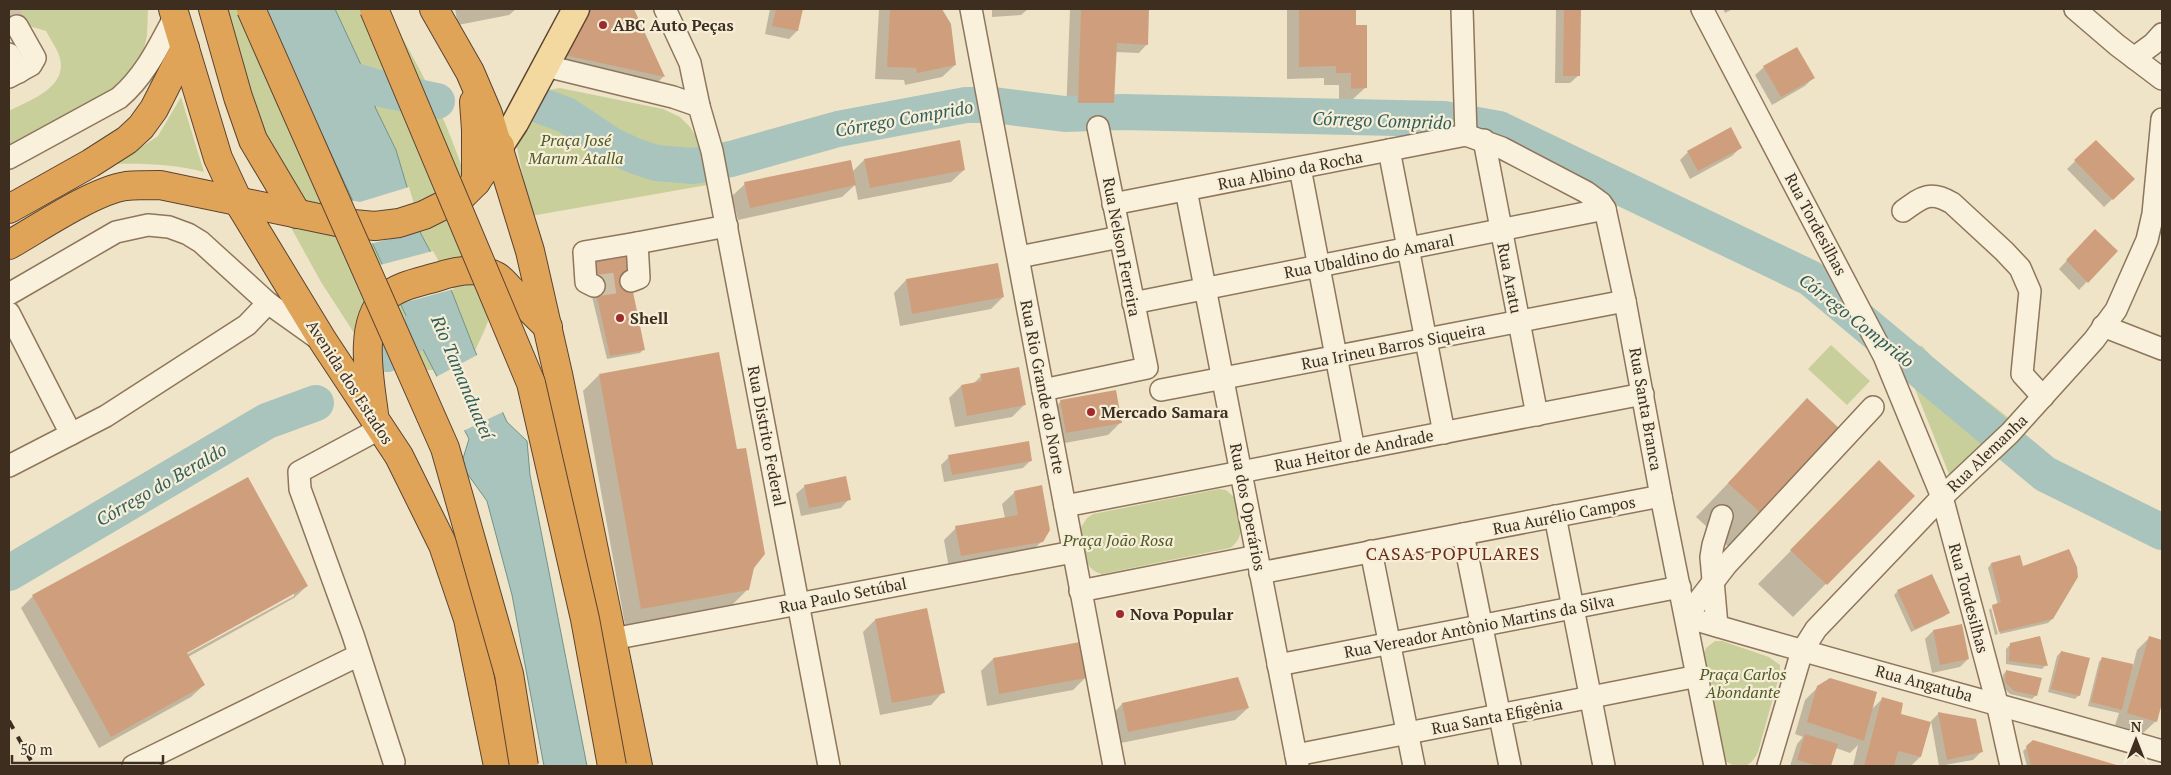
<svg xmlns="http://www.w3.org/2000/svg" width="2171" height="775" viewBox="0 0 2171 775" font-family="'PT Serif',serif">
	<rect width="100%" height="100%" fill="#f0e4c8"/>
	<g fill="#c9cf9b">
		<path d="M14,9H148L147,36L144,48L136,65L117,88L9,148V111C30,100 70,87 59,55C56,47 50,39 46,31L22,24Z"/>
		<polygon points="210,9 264,9 407,318 435,370 408,370 377,356 354,333 321,282 289,224"/>
		<path d="M335,9H385C434,88 473,173 485,266C487,280 492,298 490,312C488,326 480,339 475,351L452,292L421,234L396,150L376,109L362,67Z"/>
		<polygon points="560,88 663,109 680,117 690,127 697,138 707,185 531,216 515,138 548,90"/>
		<path d="M181,97L204,172C173,164 143,163 111,164L137,150L158,136Z"/>
		<polygon points="1897,344 1922,346 1935,360 2010,419 1951,479"/>
		<polygon points="1831,345 1870,381 1847,405 1808,369"/>
		<path d="M1219,489L1226,490L1235,498C1239,516 1248,536 1230,548L1102,574C1082,570 1083,545 1080,529L1087,518L1093,514Z"/>
		<path d="M1715,641H1722L1769,657L1780,665V673L1758,752C1749,772 1734,770 1720,756L1704,653L1706,648Z"/>
	</g>
	<polygon fill="#a9c4bc" stroke="#6f938a" points="264,9 335,9 362,67 376,109 396,150 421,234 452,292 475,351 507,422 527,441 530,475 587,766 544,766 512,595 487,501 461,465 469,439 407,318"/>
	<g fill="#f0e4c8">
		<polygon points="409,187 422,231 370,244 349,200 360,202"/>
		<polygon points="433,251 454,289 403,303 399,306 380,265"/>
		<polygon points="479,354 505,411 463,431 436,377"/>
	</g>
	<g fill="#0003" fill-rule="evenodd">
		<polygon points="9,9 11,9 20,24 9,35"/>
		<polygon points="455,9 516,9 509,15 458,25"/>
		<polygon points="583,9 633,9 663,77 651,89 553,67"/>
		<polygon points="770,9 802,9 797,31 789,39 765,34"/>
		<polygon points="879,9 941,9 943,12 955,65 942,77 905,85 904,80 875,79"/>
		<polygon points="992,9 1028,9 1021,15 992,17"/>
		<polygon points="1070,9 1148,9 1147,44 1139,53 1115,52 1113,103 1101,115 1066,115"/>
		<polygon points="1287,9 1354,9 1355,26 1366,87 1353,99 1339,100 1339,85 1324,85 1324,78 1287,79"/>
		<polygon points="1556,9 1580,9 1579,75 1570,83 1555,83"/>
		<polygon points="1723,9 1733,9 1725,13"/>
		<polygon points="1797,49 1813,78 1805,86 1772,105 1755,75 1764,67"/>
		<polygon points="2096,141 2133,179 2104,207 2067,169"/>
		<polygon points="1740,148 1732,156 1690,179 1680,160 1688,152"/>
		<polygon points="864,160 964,170 951,182 858,200 855,185 842,197 738,220 732,196 745,184 852,172"/>
		<polygon points="2087,239 2116,251 2079,290 2059,269"/>
		<polygon points="588,280 644,349 640,353 607,359"/>
		<polygon points="906,280 1003,297 991,309 900,326 894,293"/>
		<polygon points="599,375 752,568 748,589 731,606 625,625 583,391"/>
		<polygon points="981,376 1025,404 1012,417 955,427 949,398 961,386 973,384"/>
		<polygon points="1807,400 1842,432 1731,549 1696,517"/>
		<polygon points="1061,401 1120,423 1108,435 1054,445 1049,414"/>
		<polygon points="949,457 1031,460 1023,468 944,482 941,465"/>
		<polygon points="805,486 849,499 841,508 801,516 796,494"/>
		<polygon points="1015,492 1042,541 1029,554 949,568 944,540 956,528 1005,518 1002,504"/>
		<polygon points="1846,495 1913,496 1793,617 1758,584"/>
		<polygon points="1991,564 2022,567 2052,619 2048,623 2000,634 1992,607 1998,605 1988,568"/>
		<path d="M307,586L294,598L188,657L204,685L191,697L99,748L21,608L33,596ZM294,593V596L182,657L181,654Z"/>
		<polygon points="1898,591 1948,612 1945,616 1911,632 1894,595"/>
		<polygon points="1991,608 1998,634 1995,635 1989,610"/>
		<polygon points="875,620 943,692 931,705 880,715 863,632"/>
		<polygon points="1961,625 1968,659 1960,667 1932,673 1925,639 1933,631"/>
		<polygon points="2149,638 2162,641 2162,699 2156,721 2143,733 2115,725 2119,713 2088,706 2099,662 2102,658 2133,666 2137,650"/>
		<polygon points="2010,645 2046,665 2042,669 2006,664 2006,649"/>
		<polygon points="2061,652 2079,695 2075,699 2048,692 2057,656"/>
		<polygon points="993,659 1085,678 1073,690 987,706 981,671"/>
		<polygon points="2006,671 2036,695 2032,699 2010,694 2002,686 2003,675"/>
		<polygon points="1237,679 1248,708 1235,720 1116,744 1110,717 1122,704"/>
		<polygon points="1818,687 1871,710 1883,698 1899,715 1929,723 1920,757 1911,766 1853,766 1858,745 1850,753 1836,748 1830,766 1790,766 1797,744 1803,737 1795,734 1805,700"/>
		<polygon points="1939,713 1982,751 1973,760 1939,766 1931,721"/>
		<polygon points="2033,742 2117,766 2027,766 2023,751"/>
	</g>
	<g fill="none" stroke-linecap="round" stroke-linejoin="round">
		<g stroke="#a9c4bc" stroke-width="36">
			<polyline points="332,74 385,90 437,101"/>
			<polyline points="536,104 566,115 611,145 635,156 656,163 693,166 731,159 838,129 966,105 994,105 1065,114 1122,112 1444,119 1499,129 1810,278 2045,474 2162,532"/>
			<polyline points="387,354 415,333 433,314"/>
			<polyline points="9,573 267,421 316,403"/>
		</g>
	</g>
	<g fill="#cf9f7d">
		<polygon points="588,9 634,9 665,77 564,55"/>
		<polygon points="776,9 803,9 798,31 772,26"/>
		<polygon points="890,9 942,9 951,24 956,65 917,73 916,68 887,67"/>
		<polygon points="1081,9 1149,9 1148,45 1117,43 1114,103 1078,103"/>
		<polygon points="1299,9 1356,9 1356,25 1367,25 1367,88 1351,89 1351,73 1336,73 1336,66 1299,67"/>
		<polygon points="1564,9 1581,9 1580,76 1563,76"/>
		<polygon points="1797,47 1815,78 1781,97 1763,66"/>
		<polygon points="1731,127 1742,148 1698,171 1687,151"/>
		<polygon points="960,140 965,170 870,188 864,159"/>
		<polygon points="2096,140 2135,179 2113,200 2074,160"/>
		<polygon points="851,160 856,185 750,208 744,182"/>
		<polygon points="2095,229 2118,251 2088,283 2066,260"/>
		<polygon points="624,248 645,350 610,356 592,275 593,263 601,255"/>
		<polygon points="998,263 1004,297 912,314 906,279"/>
		<polygon points="719,352 737,449 746,448 765,554 754,568 749,590 641,609 599,374"/>
		<polygon points="1019,367 1026,405 967,416 961,385 982,381 980,374"/>
		<polygon points="1116,390 1122,423 1066,433 1060,400"/>
		<polygon points="1807,398 1843,432 1765,517 1728,483"/>
		<polygon points="1029,441 1032,461 952,475 948,455"/>
		<polygon points="1879,460 1915,496 1827,585 1790,550"/>
		<polygon points="846,476 851,500 809,508 804,485"/>
		<polygon points="248,477 308,586 187,653 205,685 111,737 32,595"/>
		<polygon points="1042,485 1050,530 1043,542 961,556 955,526 1018,515 1014,491"/>
		<polygon points="2069,549 2077,567 2078,577 2053,619 1999,632 1992,605 2001,602 1991,563 2020,555 2023,566"/>
		<polygon points="1932,574 1950,613 1915,629 1897,590"/>
		<polygon points="927,608 945,693 892,703 875,619"/>
		<polygon points="1962,624 1969,659 1940,665 1933,630"/>
		<polygon points="2040,636 2048,666 2009,661 2010,643"/>
		<polygon points="2149,636 2162,640 2162,703 2157,722 2127,713"/>
		<polygon points="1080,642 1086,678 999,694 993,658"/>
		<polygon points="2061,651 2090,658 2080,696 2051,689"/>
		<polygon points="2102,657 2133,664 2122,710 2091,702"/>
		<polygon points="2006,670 2042,678 2037,696 2014,691 2005,682"/>
		<polygon points="1238,677 1249,708 1128,732 1122,703"/>
		<polygon points="1830,678 1877,692 1864,741 1807,722 1817,686"/>
		<polygon points="1882,697 1903,703 1901,714 1931,722 1921,757 1898,751 1894,766 1864,766"/>
		<polygon points="1938,712 1976,719 1983,752 1947,760"/>
		<polygon points="1805,734 1838,744 1831,766 1818,766 1797,760"/>
		<polygon points="2033,740 2120,766 2031,766 2026,746"/>
	</g>
	<g fill="none" stroke-linecap="round" stroke-linejoin="round">
		<g stroke="#ccc0a6" stroke-width="21" stroke-dasharray="21 11" stroke-linecap="butt">
			<polyline points="9,12 17,26"/>
			<polyline points="594,286 631,281"/>
		</g>
		<defs>
			<g id="minor">
				<polyline points="665,9 690,63 699,106 712,151 829,766"/>
				<polyline points="971,9 1114,766"/>
				<polyline points="1462,9 1466,135"/>
				<polyline points="1702,9 1884,356 1942,497 1997,703 2011,766"/>
				<polyline points="2075,9 2117,45 2162,79"/>
				<polyline points="9,54 19,72"/>
				<polyline points="2134,58 2153,44 2162,34"/>
				<polyline points="546,66 673,97 699,106"/>
				<polyline points="9,77 31,65 35,58 17,26"/>
				<polyline points="1484,140 1537,415"/>
				<polyline points="1389,150 1444,433"/>
				<path d="M9,158L119,98C145,76 159,46 175,16"/>
				<polyline points="1300,168 1354,450"/>
				<polyline points="1186,190 1298,766"/>
				<polyline points="1113,204 1466,135 1502,148 1586,192 1601,203 1605,209 1625,301 1661,496 1715,766"/>
				<path d="M1903,211C1922,197 1930,190 1952,203L2004,251L2020,268L2030,291L2022,374L2043,397"/>
				<polyline points="637,243 727,226"/>
				<polyline points="1019,257 1120,237"/>
				<polyline points="594,286 586,282 584,252 637,243 639,278 631,281"/>
				<polyline points="9,294 116,232 148,225 169,227 188,234 201,242 268,303 320,340"/>
				<polyline points="1133,303 1605,209"/>
				<polyline points="9,313 71,434"/>
				<polyline points="2103,326 2162,349"/>
				<polyline points="1043,390 1147,368 1098,127"/>
				<polyline points="1161,390 1625,301"/>
				<polyline points="381,428 299,472 300,489 353,635 394,762"/>
				<polyline points="9,466 106,416 247,325 268,303"/>
				<polyline points="1065,506 1643,394"/>
				<polyline points="1555,516 1604,766"/>
				<polyline points="1463,534 1510,766"/>
				<polyline points="1371,551 1414,766"/>
				<polyline points="1260,573 1661,496"/>
				<polyline points="1080,591 1257,556"/>
				<path d="M1686,617C1844,664 2004,705 2162,751"/>
				<polyline points="1686,617 1727,564 1873,407"/>
				<polyline points="1717,626 1711,557 1713,545 1722,516"/>
				<polyline points="613,641 623,637 1073,552"/>
				<polyline points="1278,665 1680,587"/>
				<polyline points="1296,755 1698,676"/>
				<polyline points="133,766 359,655"/>
				<polyline points="1768,766 1802,651 1816,629 1942,497 2010,433 2094,340 2116,310 2147,240 2153,214 2162,119"/>
			</g>
			<polyline id="major" points="500,146 515,123 576,9"/>
			<g id="highway">
				<polyline points="173,9 218,158 239,203 323,341 399,456 443,545 468,619 498,766"/>
				<polyline points="213,9 238,97 253,140 297,214"/>
				<polyline points="434,9 470,72 488,114 530,251 558,374 638,766"/>
				<polyline points="474,102 476,130 476,182"/>
				<polyline points="9,209 91,163 127,140 141,127 154,109 185,48"/>
				<path d="M9,245C39,228 93,191 126,186C137,185 149,185 160,185L342,223L375,226L399,223L424,215L462,196L476,182L500,146"/>
				<path d="M374,414C370,381 358,325 384,299C396,286 420,282 437,277C455,271 478,266 496,276C501,278 506,285 510,289C523,302 535,315 548,327"/>
			</g>
		</defs>
		<use href="#minor" stroke="#8d765c" stroke-width="24"/>
		<use href="#major" stroke="#5b4430" stroke-width="29"/>
		<use href="#highway" stroke="#5b4430" stroke-width="30"/>
		<use href="#minor" stroke="#faf1dc" stroke-width="21"/>
		<use href="#major" stroke="#f3d9a0" stroke-width="26"/>
		<use href="#highway" stroke="#e0a458" stroke-width="28"/>
		<polyline stroke="#3d2e20" stroke-width="4" stroke-dasharray="9 9" stroke-linecap="butt" points="9,721 34,766"/>
		<defs>
			<g id="highway-bridge">
				<polyline points="251,9 445,448 509,674 524,766"/>
				<polyline points="374,9 531,383 585,619 612,766"/>
			</g>
		</defs>
		<use href="#highway-bridge" stroke="#5b4430" stroke-width="30" stroke-linecap="butt"/>
		<use href="#highway-bridge" stroke="#e0a458" stroke-width="28"/>
	</g>
	<g fill="#9e2a2b" stroke="#f7eed8" stroke-width="2">
		<circle cx="603" cy="25" r="5"/>
		<circle cx="620" cy="318" r="5"/>
		<circle cx="1091" cy="412" r="5"/>
		<circle cx="1120" cy="614" r="5"/>
	</g>
	<g text-anchor="middle" dominant-baseline="central" stroke-width="4.5" stroke-linejoin="round" paint-order="stroke">
		<g font-size="16" font-weight="bold" fill="#3d2e20" stroke="#f7eed8" text-anchor="start">
			<text x="613" y="25">ABC Auto Peças</text>
			<text x="630" y="318">Shell</text>
			<text x="1101" y="412">Mercado Samara</text>
			<text x="1130" y="614">Nova Popular</text>
		</g>
		<g font-size="16" font-style="italic" fill="#4d5a26" stroke="#f7eed8">
			<text x="576" y="140">Praça José<tspan x="576" dy="18">Marum Atalla</tspan></text>
			<text x="1118" y="540">Praça João Rosa</text>
			<text x="1743" y="674">Praça Carlos<tspan x="1743" dy="18">Abondante</tspan></text>
		</g>
		<g font-size="16" fill="#3d2e20" stroke="#f7eed8">
			<text transform="translate(1290 170) rotate(-11)">Rua Albino da Rocha</text>
			<text transform="translate(1816 224) rotate(62)">Rua Tordesilhas</text>
			<text transform="translate(1122 247) rotate(79)">Rua Nelson Ferreira</text>
			<text transform="translate(1369 256) rotate(-11)">Rua Ubaldino do Amaral</text>
			<text transform="translate(1510 278) rotate(79)">Rua Aratu</text>
			<text transform="translate(1393 346) rotate(-11)">Rua Irineu Barros Siqueira</text>
			<text transform="translate(350 382) rotate(57)">Avenida dos Estados</text>
			<text transform="translate(1043 387) rotate(79)">Rua Rio Grande do Norte</text>
			<text transform="translate(1646 409) rotate(80)">Rua Santa Branca</text>
			<text transform="translate(767 436) rotate(79)">Rua Distrito Federal</text>
			<text transform="translate(1354 450) rotate(-11)">Rua Heitor de Andrade</text>
			<text transform="translate(1987 453) rotate(-44)">Rua Alemanha</text>
			<text transform="translate(1248 507) rotate(79)">Rua dos Operários</text>
			<text transform="translate(1564 515) rotate(-11)">Rua Aurélio Campos</text>
			<text transform="translate(843 595) rotate(-11)">Rua Paulo Setúbal</text>
			<text transform="translate(1969 598) rotate(75)">Rua Tordesilhas</text>
			<text transform="translate(1479 626) rotate(-11)">Rua Vereador Antônio Martins da Silva</text>
			<text transform="translate(1924 683) rotate(15)">Rua Angatuba</text>
			<text transform="translate(1497 716) rotate(-11)">Rua Santa Efigênia</text>
		</g>
		<g font-size="18" font-style="italic" fill="#2f5d5a" stroke="#f7eed8">
			<text transform="translate(904 118) rotate(-10)">Córrego Comprido</text>
			<text transform="translate(1382 120) rotate(2)">Córrego Comprido</text>
			<text transform="translate(1857 320) rotate(38)">Córrego Comprido</text>
			<text transform="translate(463 377) rotate(67)">Rio Tamanduateí</text>
			<text transform="translate(161 484) rotate(-30)">Córrego do Beraldo</text>
		</g>
		<g font-size="18" letter-spacing="1" fill="#6b2e1e" stroke="#f7eed8">
			<text x="1453" y="553">CASAS POPULARES</text>
		</g>
	</g>
	<rect width="2171" height="775" fill="none" stroke="#3d2e20" stroke-width="20"/>
	<g transform="translate(2136 740)" stroke="#f7eed8" stroke-width="4" paint-order="stroke">
	<path d="M0-4L9 19L0 12L-9 19Z" fill="#3d2e20"/>
	<text y="-8" font-size="14" font-weight="bold" text-anchor="middle" fill="#3d2e20">N</text>
	</g>
	<path d="M12 755v8h151v-8" fill="none" stroke="#3d2e20" stroke-width="2.5"/>
	<text x="20" y="755" font-size="15" fill="#3d2e20" stroke="#f7eed8" stroke-width="4" paint-order="stroke">50 m</text>
</svg>
